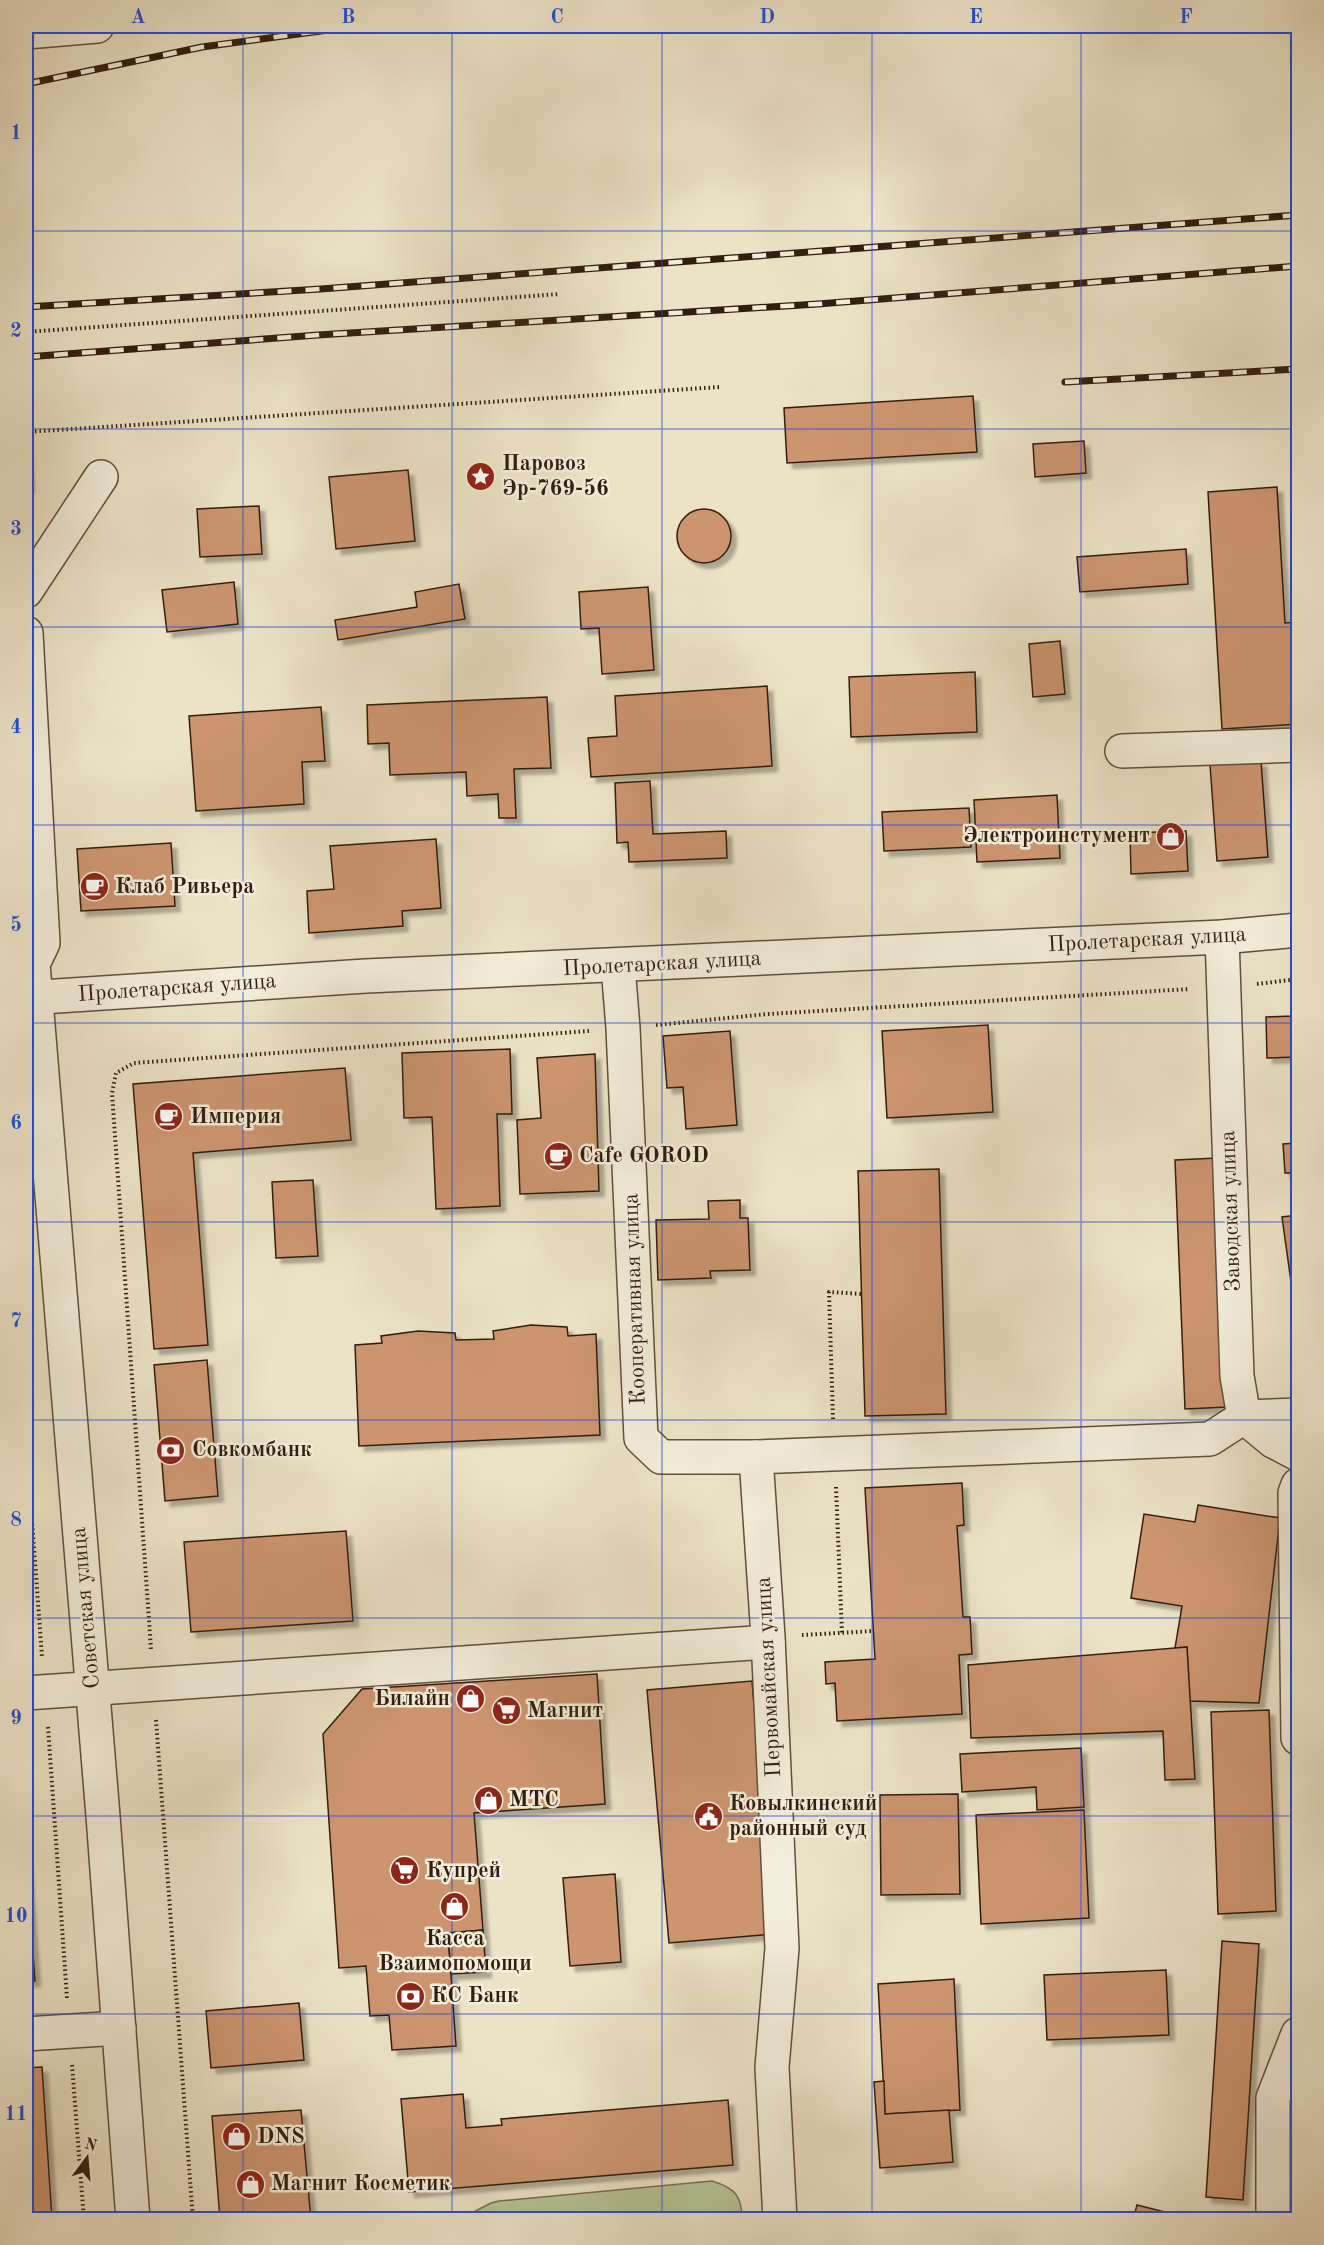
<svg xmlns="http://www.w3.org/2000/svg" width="1324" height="2245" viewBox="0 0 1324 2245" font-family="'Old Standard TT',serif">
	<defs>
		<filter id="shadow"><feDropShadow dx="5.5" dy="5.5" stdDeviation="1.5" flood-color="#0004"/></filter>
	</defs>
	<rect width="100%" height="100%" fill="#ece3c7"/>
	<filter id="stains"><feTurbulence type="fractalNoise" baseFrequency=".00333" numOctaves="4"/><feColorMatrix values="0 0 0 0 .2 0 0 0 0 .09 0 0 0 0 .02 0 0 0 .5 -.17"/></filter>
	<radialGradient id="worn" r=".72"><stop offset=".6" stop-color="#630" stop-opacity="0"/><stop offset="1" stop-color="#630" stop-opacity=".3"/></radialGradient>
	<path fill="#b6c497" stroke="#747054" stroke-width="1.5" d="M712,2181C735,2188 742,2196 742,2219H460L491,2203L499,2201Z"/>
	<g fill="#cc9570" stroke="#321d10" stroke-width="1.5" filter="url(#shadow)">
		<polygon points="973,396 977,452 787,463 784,408"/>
		<polygon points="1084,441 1086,473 1035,477 1033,444"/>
		<polygon points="26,447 29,487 26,487"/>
		<polygon points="408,470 415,541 336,549 329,477"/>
		<polygon points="1277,487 1285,623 1298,622 1298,724 1222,729 1208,492"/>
		<polygon points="259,506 262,554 200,557 197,509"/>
		<circle cx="704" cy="536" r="27"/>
		<polygon points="1186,549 1188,584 1080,592 1077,557"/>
		<polygon points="234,582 238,624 167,632 162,590"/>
		<polygon points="459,584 465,619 338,640 335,620 417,607 415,592"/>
		<polygon points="648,587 654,670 602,674 599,628 581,629 579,592"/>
		<polygon points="1060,641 1065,694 1033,697 1029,644"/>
		<polygon points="975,672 977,732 851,737 849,677"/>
		<polygon points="767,686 772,766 591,777 588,738 617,736 615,696"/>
		<polygon points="547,697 551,768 514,769 516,818 499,818 498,794 467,796 466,772 390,775 389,743 368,744 367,705"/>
		<polygon points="321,707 325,761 302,762 304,804 196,811 189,716"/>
		<polygon points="1261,761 1268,857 1217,861 1210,765"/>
		<polygon points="650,781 653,834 726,831 727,858 629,862 628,842 617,843 615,783"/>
		<polygon points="1057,795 1060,858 977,862 974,800"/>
		<polygon points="969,808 971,847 884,851 882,812"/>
		<polygon points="1186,831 1188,871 1131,874 1130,833"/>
		<polygon points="436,839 441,908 402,911 403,926 309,933 307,891 334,889 330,846"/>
		<polygon points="171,843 175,906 81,911 77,849"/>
		<polygon points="1293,998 1298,998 1298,1057 1267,1058 1266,1017 1294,1016"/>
		<polygon points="988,1025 993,1112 887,1118 882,1031"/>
		<polygon points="730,1031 737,1125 686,1129 683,1087 667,1088 663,1036"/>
		<polygon points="510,1049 512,1114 497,1114 500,1206 436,1209 432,1117 404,1118 402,1053"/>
		<polygon points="595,1054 599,1191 520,1194 517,1120 541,1118 537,1058"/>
		<polygon points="345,1068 351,1140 193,1153 208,1345 154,1349 133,1084"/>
		<polygon points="1298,1143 1298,1173 1285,1173 1283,1144"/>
		<polygon points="1217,1158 1227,1407 1185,1409 1175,1160"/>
		<polygon points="939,1169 946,1414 865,1416 858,1171"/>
		<polygon points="313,1180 318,1256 276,1258 272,1182"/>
		<polygon points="740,1200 740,1218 748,1218 750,1270 710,1271 711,1278 658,1280 656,1220 709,1219 708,1201"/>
		<polygon points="1298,1215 1298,1289 1292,1289 1282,1217"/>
		<polygon points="531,1325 567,1327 568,1336 596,1334 600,1435 359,1446 355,1345 382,1343 381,1336 418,1331 455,1333 456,1340 494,1339 493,1331"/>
		<polygon points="1292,1358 1298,1358 1298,1395 1294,1395"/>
		<polygon points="207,1360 218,1496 165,1501 154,1365"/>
		<polygon points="962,1483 964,1525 957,1526 963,1617 970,1617 972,1654 959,1655 962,1714 837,1721 835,1683 826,1684 825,1662 875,1659 865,1488"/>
		<polygon points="1198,1505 1280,1518 1259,1703 1189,1701 1187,1647 1175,1648 1182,1606 1131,1598 1144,1514 1195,1522"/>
		<polygon points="346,1531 353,1621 191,1632 184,1542"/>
		<polygon points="1187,1647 1195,1779 1165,1780 1163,1731 971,1738 968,1665"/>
		<polygon points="597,1674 605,1804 474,1813 483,1930 448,1933 456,2046 392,2050 389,2015 370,2016 366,1966 339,1968 323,1734 362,1689"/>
		<polygon points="752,1681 773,1934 669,1943 647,1690"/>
		<polygon points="1269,1710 1276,1911 1218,1914 1211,1712"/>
		<polygon points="1081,1748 1084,1807 1037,1810 1036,1787 962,1792 960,1754"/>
		<polygon points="958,1794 960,1894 881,1895 880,1795"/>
		<polygon points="1084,1810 1089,1918 981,1924 976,1815"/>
		<polygon points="26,1855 35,1981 26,1981"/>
		<polygon points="615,1874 621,1962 570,1966 563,1878"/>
		<polygon points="483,1930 486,1972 451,1974 448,1933"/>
		<polygon points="1222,1941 1259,1944 1243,2200 1206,2197"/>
		<polygon points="1166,1970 1169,2035 1047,2040 1044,1975"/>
		<polygon points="954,1979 960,2110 885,2114 878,1984"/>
		<polygon points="299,2003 304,2060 211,2068 206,2011"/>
		<polygon points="42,2067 52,2220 26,2220 26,2068"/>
		<polygon points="884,2081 885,2114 949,2110 953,2162 880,2168 874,2082"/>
		<polygon points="463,2094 466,2128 502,2125 501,2119 728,2100 733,2165 409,2192 401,2099"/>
		<polygon points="301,2110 311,2220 220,2220 212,2116"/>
		<polygon points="1137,2205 1197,2220 1133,2220"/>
		<polygon points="1022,2217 1022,2220 959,2220 959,2219"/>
	</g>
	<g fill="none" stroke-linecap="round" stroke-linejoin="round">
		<defs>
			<g id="minor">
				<polyline points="26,32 97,26"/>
				<polyline points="26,591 101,477"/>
				<polyline points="26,633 43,943 33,964 103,1816 133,2220"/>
				<polyline points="1122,751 1298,745"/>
				<polyline points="1222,937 1237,1376 1244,1417 1273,1441 1298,1454"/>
				<polyline points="618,966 623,1028 641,1438 661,1457 756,1457 1210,1439 1244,1417 1298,1415"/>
				<polyline points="26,998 366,976 1222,937 1298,930"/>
				<polyline points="756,1457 768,1637 782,1948 772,2067 780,2220"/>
				<polyline points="1298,1485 1295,1493 1298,1738"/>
				<polyline points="26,1693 768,1642"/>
				<polyline points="26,2034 119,2028"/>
				<polyline points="1273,2220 1273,2098 1298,2034"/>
			</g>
		</defs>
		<use href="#minor" stroke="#604e3e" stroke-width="36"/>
		<g stroke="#321d10" stroke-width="4" stroke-dasharray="1.5 3" stroke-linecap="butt">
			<polyline points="26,332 560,294"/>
			<polyline points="26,432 720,387"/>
			<polyline points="1257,984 1298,979"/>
			<polyline points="656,1025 768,1014 1190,989"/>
			<polyline points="833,1419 829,1292 862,1294"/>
			<polyline points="26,1439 42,1657"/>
			<polyline points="836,1487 842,1633"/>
			<polyline points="802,1635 873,1631"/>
			<polyline points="151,1649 112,1093 116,1073 134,1063 589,1031"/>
			<polyline points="156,1720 193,2220"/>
			<polyline points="48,1727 67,1998"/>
			<polyline points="72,2065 84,2220"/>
		</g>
		<use href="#minor" stroke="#f3eddb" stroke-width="33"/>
		<defs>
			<g id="rail">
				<polyline points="26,84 202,47 328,30 435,26"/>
				<polyline points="26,307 321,289 1298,215"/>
				<polyline points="26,357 318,335 818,304 1298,266"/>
				<polyline points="1065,382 1298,369"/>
			</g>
		</defs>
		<use href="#rail" stroke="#321d10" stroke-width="7"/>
		<use href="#rail" stroke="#f3eddb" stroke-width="4.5" stroke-dasharray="14" stroke-linecap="butt"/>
	</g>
	<path fill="none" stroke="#1d4ed8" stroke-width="1.5" stroke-opacity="0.55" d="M243,26V2220M452,26V2220M662,26V2220M872,26V2220M1081,26V2220M26,231H1298M26,429H1298M26,627H1298M26,825H1298M26,1023H1298M26,1222H1298M26,1420H1298M26,1618H1298M26,1816H1298M26,2014H1298"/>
	<defs>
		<symbol id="sight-disc" viewBox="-11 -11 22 22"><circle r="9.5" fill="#8f2418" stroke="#f3eddb"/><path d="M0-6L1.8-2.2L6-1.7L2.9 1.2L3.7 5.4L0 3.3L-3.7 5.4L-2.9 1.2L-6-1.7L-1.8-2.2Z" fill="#fff"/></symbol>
		<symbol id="shop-disc" viewBox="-11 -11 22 22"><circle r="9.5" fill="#8f2418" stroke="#f3eddb"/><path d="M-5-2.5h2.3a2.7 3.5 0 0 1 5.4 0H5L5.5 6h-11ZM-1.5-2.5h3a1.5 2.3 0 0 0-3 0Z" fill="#fff"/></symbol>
		<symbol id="cafe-disc" viewBox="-11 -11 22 22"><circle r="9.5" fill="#8f2418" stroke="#f3eddb"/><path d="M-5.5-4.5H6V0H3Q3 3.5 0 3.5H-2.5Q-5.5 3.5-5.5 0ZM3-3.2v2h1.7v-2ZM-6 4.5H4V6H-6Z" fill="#fff"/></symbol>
		<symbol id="bank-disc" viewBox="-11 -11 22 22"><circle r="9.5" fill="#8f2418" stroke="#f3eddb"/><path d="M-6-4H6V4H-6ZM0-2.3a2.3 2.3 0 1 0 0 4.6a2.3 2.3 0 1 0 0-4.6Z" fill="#fff"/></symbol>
		<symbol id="supermarket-disc" viewBox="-11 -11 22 22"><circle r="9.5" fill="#8f2418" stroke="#f3eddb"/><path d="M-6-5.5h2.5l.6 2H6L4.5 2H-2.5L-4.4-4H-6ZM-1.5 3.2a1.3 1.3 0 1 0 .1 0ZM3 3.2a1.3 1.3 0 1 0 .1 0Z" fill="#fff"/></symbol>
		<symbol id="civic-disc" viewBox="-11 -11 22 22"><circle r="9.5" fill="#8f2418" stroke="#f3eddb"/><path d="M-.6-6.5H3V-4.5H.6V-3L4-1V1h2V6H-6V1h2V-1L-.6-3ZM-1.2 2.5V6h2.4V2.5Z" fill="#fff"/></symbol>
	</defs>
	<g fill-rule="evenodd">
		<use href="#sight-disc" x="464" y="460" width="33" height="33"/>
		<use href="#shop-disc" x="1154" y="820" width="33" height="33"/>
		<use href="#cafe-disc" x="78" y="870" width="33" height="33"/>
		<use href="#cafe-disc" x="152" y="1100" width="33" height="33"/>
		<use href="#cafe-disc" x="542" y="1140" width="33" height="33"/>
		<use href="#bank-disc" x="154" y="1434" width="33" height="33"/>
		<use href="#shop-disc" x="454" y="1682" width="33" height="33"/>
		<use href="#supermarket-disc" x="490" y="1694" width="33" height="33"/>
		<use href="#shop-disc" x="472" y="1784" width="33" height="33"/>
		<use href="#civic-disc" x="692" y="1800" width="33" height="33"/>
		<use href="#supermarket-disc" x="388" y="1854" width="33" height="33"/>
		<use href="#shop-disc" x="438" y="1890" width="33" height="33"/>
		<use href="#bank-disc" x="394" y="1980" width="33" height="33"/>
		<use href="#shop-disc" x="220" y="2120" width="33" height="33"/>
		<use href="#shop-disc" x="234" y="2168" width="33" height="33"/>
	</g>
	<g text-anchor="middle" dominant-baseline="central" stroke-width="5" stroke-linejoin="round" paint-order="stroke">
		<g font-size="22" font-weight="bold" fill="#321d10" stroke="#f3eddb" text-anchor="start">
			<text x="502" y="464">Паровоз<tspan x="502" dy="25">Эр-769-56</tspan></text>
			<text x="1150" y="836" text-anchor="end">Электроинстумент</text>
			<text x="115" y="887">Клаб Ривьера</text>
			<text x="190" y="1117">Империя</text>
			<text x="579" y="1156">Cafe GOROD</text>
			<text x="192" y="1450">Совкомбанк</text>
			<text x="450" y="1699" text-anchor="end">Билайн</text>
			<text x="527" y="1711">Магнит</text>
			<text x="509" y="1800">МТС</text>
			<text x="729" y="1804">Ковылкинский<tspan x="729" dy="25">районный суд</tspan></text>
			<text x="426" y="1871">Купрей</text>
			<text x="455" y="1939" text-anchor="middle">Касса<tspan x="455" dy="25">Взаимопомощи</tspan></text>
			<text x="431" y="1996">КС Банк</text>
			<text x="257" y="2137">DNS</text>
			<text x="271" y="2184">Магнит Косметик</text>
		</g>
		<g font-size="22" fill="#321d10" stroke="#f3eddb">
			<text transform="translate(1147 940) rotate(-3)">Пролетарская улица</text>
			<text transform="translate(662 964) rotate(-3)">Пролетарская улица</text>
			<text transform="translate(177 988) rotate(-4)">Пролетарская улица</text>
			<text transform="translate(1231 1211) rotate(-92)">Заводская улица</text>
			<text transform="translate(635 1299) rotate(-92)">Кооперативная улица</text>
			<text transform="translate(86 1608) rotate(-95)">Советская улица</text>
			<text transform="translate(769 1677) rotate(-93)">Первомайская улица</text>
		</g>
	</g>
	<rect width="1324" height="2245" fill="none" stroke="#ece3c7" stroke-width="66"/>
	<g transform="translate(87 2158) rotate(16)" stroke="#f3eddb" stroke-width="4.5" paint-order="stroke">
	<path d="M0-4.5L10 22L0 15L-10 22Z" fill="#321d10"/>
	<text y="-9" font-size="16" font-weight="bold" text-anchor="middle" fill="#321d10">N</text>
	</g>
	<rect x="33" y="33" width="1258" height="2179" fill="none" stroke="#1d4ed8" stroke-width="2"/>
	<g font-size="20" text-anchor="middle" font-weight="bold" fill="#1d4ed8">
		<text x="138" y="23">A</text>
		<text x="348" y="23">B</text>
		<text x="557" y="23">C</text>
		<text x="767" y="23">D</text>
		<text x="976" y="23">E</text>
		<text x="1186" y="23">F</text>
		<text x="16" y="139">1</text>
		<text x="16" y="337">2</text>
		<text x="16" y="535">3</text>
		<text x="16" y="733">4</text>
		<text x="16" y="931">5</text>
		<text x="16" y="1129">6</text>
		<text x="16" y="1327">7</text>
		<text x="16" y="1526">8</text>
		<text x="16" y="1724">9</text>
		<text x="16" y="1922">10</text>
		<text x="16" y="2120">11</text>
	</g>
	<rect width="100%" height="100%" filter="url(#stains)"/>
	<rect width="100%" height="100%" fill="url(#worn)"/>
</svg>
